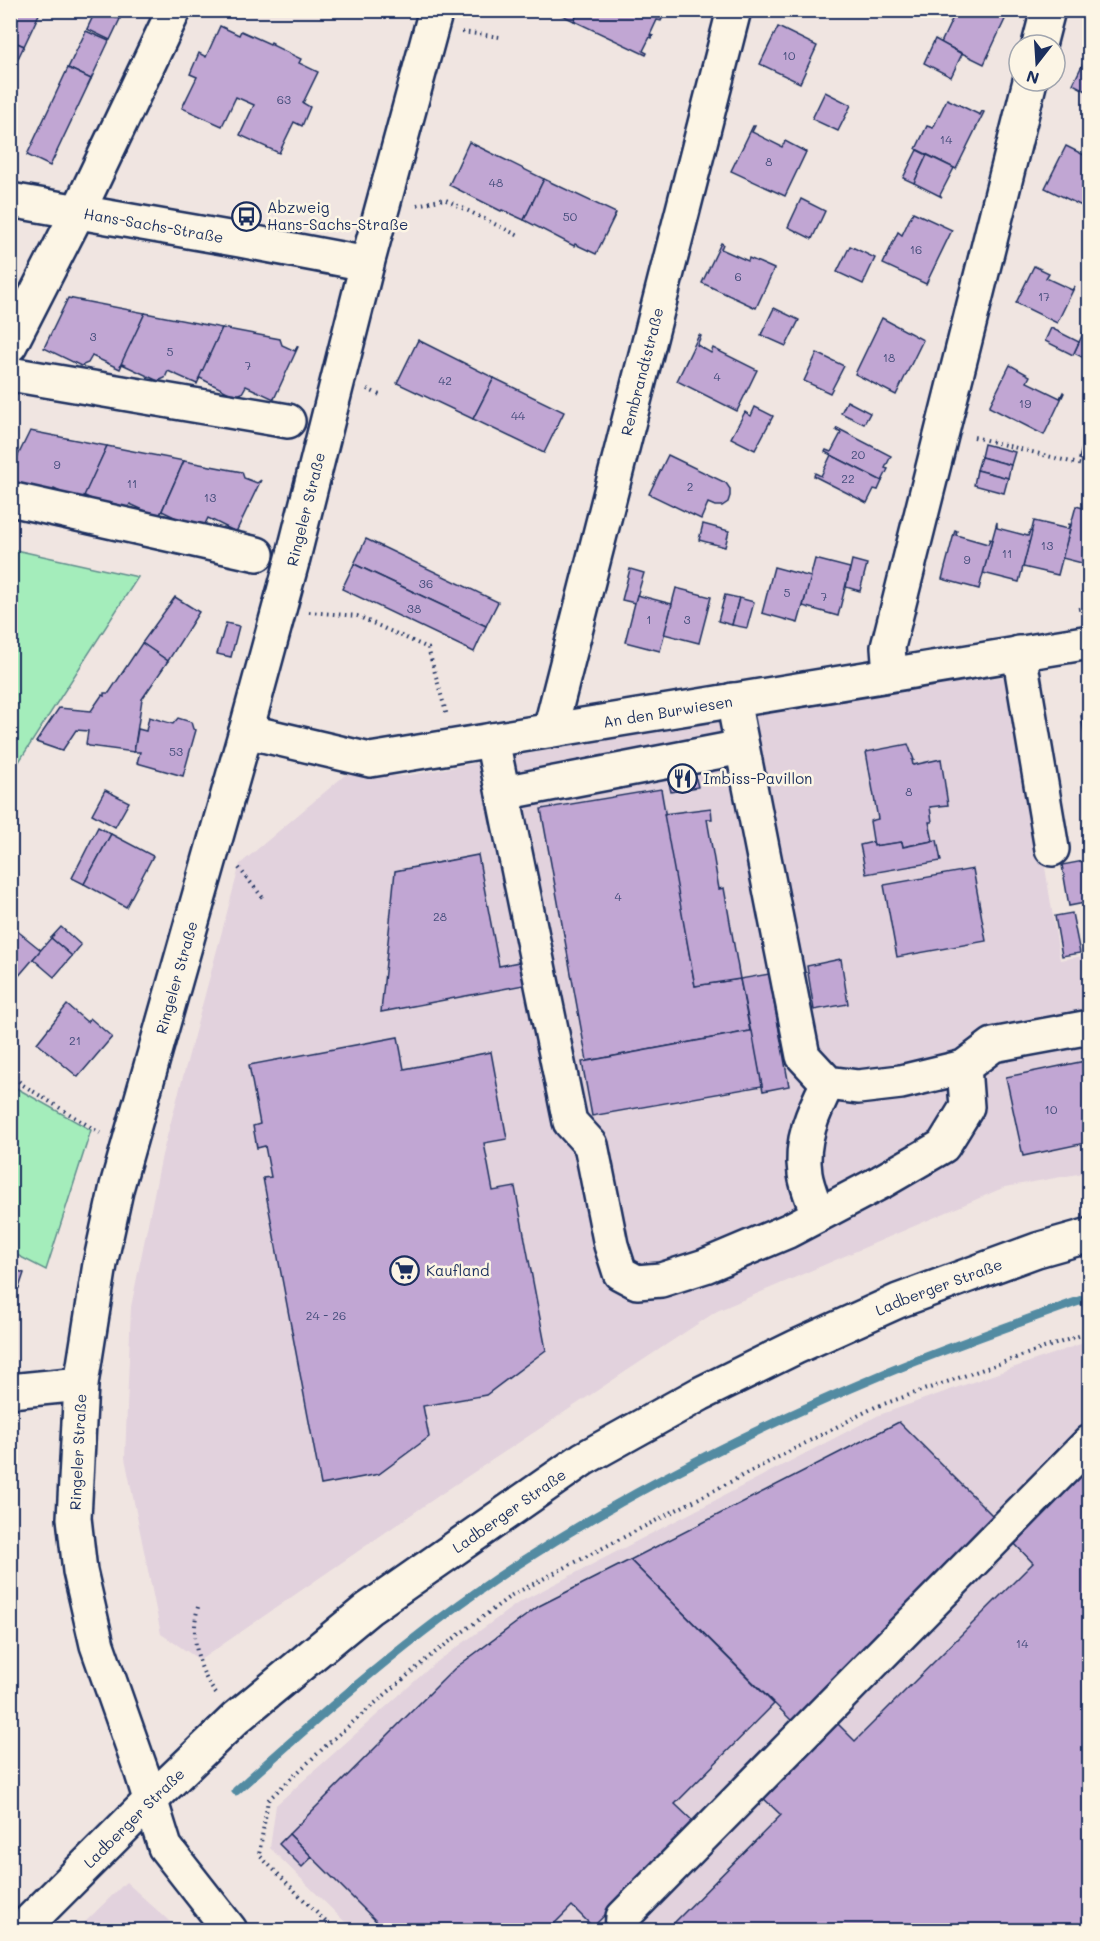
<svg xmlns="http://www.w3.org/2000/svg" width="1100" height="1941" viewBox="0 0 1100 1941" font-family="Mali,sans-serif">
	<rect width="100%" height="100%" fill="#f0e5e1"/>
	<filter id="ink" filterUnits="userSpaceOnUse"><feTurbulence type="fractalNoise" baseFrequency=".0167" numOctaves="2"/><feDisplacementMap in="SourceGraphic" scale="12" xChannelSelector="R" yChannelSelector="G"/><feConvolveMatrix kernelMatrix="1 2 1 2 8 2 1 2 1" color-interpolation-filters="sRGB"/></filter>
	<g filter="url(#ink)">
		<g fill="#e2d2dd">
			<polygon points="1014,675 1060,960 1089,955 1089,1172 1005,1187 717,1311 447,1490 200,1660 161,1634 125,1458 131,1307 162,1155 240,864 345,775 404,776 789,707"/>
			<polygon points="1089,1341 1089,1930 353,1930 270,1848 276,1805 434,1664 518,1603 879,1415"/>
			<polygon points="126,1882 179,1930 77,1930"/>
		</g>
		<g fill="#a4edbb" stroke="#608e8c" stroke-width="1.5">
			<polygon points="11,549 138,577 11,774 10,549"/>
			<polygon points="11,1085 91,1130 46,1270 11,1252"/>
		</g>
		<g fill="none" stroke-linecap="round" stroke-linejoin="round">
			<path stroke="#538ba2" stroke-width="9" d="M236,1791C324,1712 413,1633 512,1568C629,1492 755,1428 884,1374C951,1346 1021,1322 1090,1297"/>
		</g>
		<g fill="#c1a6d3" stroke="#1b2f5e" stroke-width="1.5">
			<polygon points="13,10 41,10 24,46 10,40 10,15"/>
			<polygon points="96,10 103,10 120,19 110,40 87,29"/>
			<polygon points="552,10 579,10 574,21"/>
			<polygon points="579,10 659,10 656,16 662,19 661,21 657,20 650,35 653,36 652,38 650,37 643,51 647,53 646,55 574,21"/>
			<polygon points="944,10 1004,10 1008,13 984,64 941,43 954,15"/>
			<polygon points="220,26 239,35 241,31 270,44 271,42 273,43 272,45 301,59 299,63 318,72 303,103 310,107 302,126 294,122 279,153 240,135 254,105 236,97 222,126 182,108 197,77 190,74 199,53 206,57"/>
			<polygon points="778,27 817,46 800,83 760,64"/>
			<polygon points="86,31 109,41 91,79 68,68"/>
			<polygon points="935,39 962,54 951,77 924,63"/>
			<polygon points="10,40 24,46 10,75"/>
			<polygon points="1090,49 1090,93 1073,84"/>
			<polygon points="68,68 91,79 50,166 27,155"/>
			<polygon points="825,92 851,105 838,131 812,119"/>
			<polygon points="947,99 980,115 982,111 984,112 956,169 916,149 927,126 933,128"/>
			<polygon points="753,126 755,126 752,132 782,147 785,141 806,152 785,196 731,171"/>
			<polygon points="469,142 544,179 524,220 502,210 501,211 449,185"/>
			<polygon points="1066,146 1090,158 1090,210 1045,188"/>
			<polygon points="917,150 927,155 914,183 903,178"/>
			<polygon points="927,155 954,168 940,195 942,197 914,183"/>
			<polygon points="544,179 616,213 596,254 575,244 574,246 524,220"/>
			<polygon points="801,199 825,211 812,239 788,227"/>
			<polygon points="913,212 952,230 926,284 883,264 898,232 902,235"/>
			<polygon points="721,243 723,244 721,249 748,261 749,258 774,269 756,308 702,283"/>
			<polygon points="850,246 875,258 863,284 837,272"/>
			<polygon points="1034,266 1049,273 1046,278 1072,290 1075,286 1057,323 1016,303"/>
			<polygon points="68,298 145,313 120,369 92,356 88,363 81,366 44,348"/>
			<polygon points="774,308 799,320 786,346 761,335"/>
			<polygon points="145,313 222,328 197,384 168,371 165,378 158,381 122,364 120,366"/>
			<polygon points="882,318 923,340 896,395 855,374"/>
			<polygon points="1088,323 1090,324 1090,361 1074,353"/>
			<polygon points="222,328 280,339 282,345 295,351 297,346 298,347 274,399 246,386 242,393 235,396 200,378 198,380"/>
			<polygon points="1051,328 1079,342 1073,355 1045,341"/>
			<polygon points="699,335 701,336 697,345 711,353 713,348 757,370 737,411 677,381"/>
			<polygon points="418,340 494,378 473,419 397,383"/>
			<polygon points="817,353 844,366 830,393 804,381"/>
			<polygon points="1010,365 1030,376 1027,382 1060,398 1063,392 1064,393 1044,435 989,407"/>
			<polygon points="494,378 564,412 544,453 473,419"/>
			<polygon points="847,401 870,413 864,424 841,413"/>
			<polygon points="755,407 773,416 755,450 731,438 745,412 751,416"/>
			<polygon points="837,428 891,456 885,468 888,469 882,481 825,452 826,450 831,452 841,433 836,430"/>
			<polygon points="30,431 107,446 82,502 54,489 50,496 43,499 10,483 10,472"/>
			<polygon points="984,444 1015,452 1011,465 981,457"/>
			<polygon points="1083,444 1090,446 1090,462 1079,459"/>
			<polygon points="107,446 184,461 159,517 130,504 127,510 120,513 85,496 83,498"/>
			<polygon points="668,455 726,483 730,489 730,496 728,502 722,506 715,506 708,503 701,519 649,494"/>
			<polygon points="831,455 882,481 878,490 874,489 867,503 814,476 815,473 821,476"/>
			<polygon points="981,457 1011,465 1008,478 977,470"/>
			<polygon points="184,461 242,472 244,478 257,483 261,480 236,532 208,518 204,526 197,528 162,511 161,513"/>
			<polygon points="977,470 1008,478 1004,493 974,485"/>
			<polygon points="1076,506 1090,510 1090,565 1062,558"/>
			<polygon points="1034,521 1068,529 1069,524 1071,525 1058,575 1023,567"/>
			<polygon points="997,522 997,528 1028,536 1030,531 1032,532 1019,582 983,573"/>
			<polygon points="703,524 729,531 725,547 699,540"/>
			<polygon points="955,530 957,531 956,535 988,544 990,539 992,540 979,589 942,579"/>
			<polygon points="366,539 498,602 486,626 354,564"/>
			<polygon points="815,559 850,568 838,616 803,606"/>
			<polygon points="852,560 867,564 860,591 846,587"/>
			<polygon points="354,564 486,626 474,652 342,589"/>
			<polygon points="774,567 811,577 798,623 762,613"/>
			<polygon points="630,569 644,573 635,603 622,600"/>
			<polygon points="676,588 711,597 699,643 664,634"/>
			<polygon points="637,595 672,604 660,651 625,642"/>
			<polygon points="725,595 739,598 732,625 718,621"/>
			<polygon points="175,597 199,612 168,661 142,643"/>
			<polygon points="739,598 754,602 747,628 732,625"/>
			<polygon points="226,623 239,626 231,657 217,654"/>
			<polygon points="142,643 168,661 142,699 134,752 89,746 86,744 88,731 76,730 62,751 36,742 59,708 91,711 102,695 104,696 104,693 109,693"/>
			<polygon points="1090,715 1090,764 1081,716"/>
			<polygon points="149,717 173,724 178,718 191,722 193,729 196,730 183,776 137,763 140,752 134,752 138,729 146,731"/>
			<polygon points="908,744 914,760 912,760 913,765 941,759 948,805 930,807 932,822 929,822 933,841 903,847 902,842 874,846 870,821 878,819 866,752"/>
			<polygon points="692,763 698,787 671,792 666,769"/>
			<polygon points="661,789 695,986 740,979 750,1031 587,1061 541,809"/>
			<polygon points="105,790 129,802 115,827 92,814"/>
			<polygon points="711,808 712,819 707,819 719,889 724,888 740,979 695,986 664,814"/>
			<polygon points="98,827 111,834 84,884 72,878"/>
			<polygon points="111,834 153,856 126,907 84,884"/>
			<polygon points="937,840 941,861 866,874 860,845 873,842 874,846 902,842 903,847"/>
			<polygon points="1090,854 1090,902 1069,906 1062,865 1084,861 1083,855"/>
			<polygon points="478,855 499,966 524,961 529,984 381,1012 395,871"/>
			<polygon points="973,869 986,941 897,957 884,885"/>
			<polygon points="1072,913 1080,953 1062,956 1055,916"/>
			<polygon points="10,925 41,950 10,986"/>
			<polygon points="61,927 81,945 72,956 51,938"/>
			<polygon points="51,938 72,956 54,977 33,959"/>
			<polygon points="841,959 848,1004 814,1010 807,966"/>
			<polygon points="769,974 789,1086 763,1091 740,979"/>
			<polygon points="67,1005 87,1022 90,1018 112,1037 78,1077 37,1043"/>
			<polygon points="750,1031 752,1031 762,1086 592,1116 582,1062"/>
			<polygon points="398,1037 404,1069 491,1052 507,1139 484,1143 493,1191 515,1187 546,1350 486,1395 423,1406 429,1437 379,1474 321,1485 263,1178 271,1177 265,1146 257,1148 253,1126 260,1124 249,1065"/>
			<polygon points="1090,1060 1090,1142 1023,1156 1006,1077"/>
			<polygon points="10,1268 24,1273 19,1288 10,1285"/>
			<polygon points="899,1422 998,1521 795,1724 630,1560"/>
			<polygon points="1088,1469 1090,1930 679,1930 673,1924 781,1815 761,1796 836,1722 855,1741 1033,1563 1014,1543"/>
			<polygon points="630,1560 774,1704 675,1804 696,1824 593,1927 572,1906 548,1930 385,1930 289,1834 454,1669 539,1606"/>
			<polygon points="289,1834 312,1857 302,1867 279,1844"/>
		</g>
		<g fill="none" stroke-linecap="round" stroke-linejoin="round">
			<defs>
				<g id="minor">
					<polyline points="1039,45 1048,10"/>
					<path id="s1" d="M10,200L240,240L367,264"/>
					<polyline points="10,345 78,212 174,10"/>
					<polyline points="10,374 288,421"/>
					<polyline points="10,499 257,554"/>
					<polyline points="1019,653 1052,849"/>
					<polyline points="890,674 888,647 1030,81"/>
					<polyline points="733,700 803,1056 828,1083 858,1087 901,1082 964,1067 993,1045 1090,1027"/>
					<path id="s2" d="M550,730L734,10"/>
					<path id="s3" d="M246,731L370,760L1090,642"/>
					<polyline points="492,740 570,1122 591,1145 611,1245 620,1273 637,1282 661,1280 705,1266 788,1231 881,1182 943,1146 967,1107 964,1067"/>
					<polyline points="503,793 742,747"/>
					<path d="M818,1215C814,1202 807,1188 805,1174C800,1141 813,1112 828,1083"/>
					<polyline points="10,1391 81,1384"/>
					<path id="s4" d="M230,1930L165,1847L142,1773L97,1645L80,1571L74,1518L81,1384L100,1264L117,1186L246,731L292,562L367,264L436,10"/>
					<polyline points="622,1930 623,1917 1090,1442"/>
				</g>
				<g id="major">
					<path id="s5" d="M21,1930L150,1801L236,1718L368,1609L583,1459L700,1394L796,1347L898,1301L1037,1250L1090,1235"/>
				</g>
			</defs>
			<use href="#minor" stroke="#1b2f5e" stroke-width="38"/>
			<use href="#major" stroke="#1b2f5e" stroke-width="38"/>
			<g stroke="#1b2f5e" stroke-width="4" stroke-dasharray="1.5 4.5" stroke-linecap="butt">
				<polyline points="462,32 500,37"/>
				<polyline points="417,205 444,199 521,237"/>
				<polyline points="367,389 382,396"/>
				<polyline points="974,437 1090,467"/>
				<polyline points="1078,609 1090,607"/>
				<polyline points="309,612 357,616 428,648 447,716"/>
				<polyline points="239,868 263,898"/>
				<polyline points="10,1073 23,1085 100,1133"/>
				<path d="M198,1607C190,1636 198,1672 217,1695"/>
				<polyline points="334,1930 259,1855 268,1800 331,1741 429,1657 512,1595 875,1407 1090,1332"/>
			</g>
			<use href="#minor" stroke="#fcf5e5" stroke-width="33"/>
			<use href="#major" stroke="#fcf5e5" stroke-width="33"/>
		</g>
	</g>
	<defs>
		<symbol id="bus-ring" viewBox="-11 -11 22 22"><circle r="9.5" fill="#fcf5e5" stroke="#1b2f5e" stroke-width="1.5"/><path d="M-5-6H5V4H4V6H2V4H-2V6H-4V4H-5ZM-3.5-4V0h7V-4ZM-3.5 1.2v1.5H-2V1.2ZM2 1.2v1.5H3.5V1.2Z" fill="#1b2f5e"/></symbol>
		<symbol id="restaurant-ring" viewBox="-11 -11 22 22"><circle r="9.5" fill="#fcf5e5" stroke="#1b2f5e" stroke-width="1.5"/><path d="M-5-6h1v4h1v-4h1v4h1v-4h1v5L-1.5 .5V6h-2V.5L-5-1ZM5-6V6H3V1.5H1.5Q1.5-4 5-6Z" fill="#1b2f5e"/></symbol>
		<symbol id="supermarket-ring" viewBox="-11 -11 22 22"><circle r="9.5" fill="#fcf5e5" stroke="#1b2f5e" stroke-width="1.5"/><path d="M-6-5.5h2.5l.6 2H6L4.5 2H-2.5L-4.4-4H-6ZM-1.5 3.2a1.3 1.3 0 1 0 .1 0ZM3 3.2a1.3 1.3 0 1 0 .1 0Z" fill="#1b2f5e"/></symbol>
	</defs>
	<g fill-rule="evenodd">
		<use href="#bus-ring" x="230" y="200" width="33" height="33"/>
		<use href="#restaurant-ring" x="666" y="762" width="33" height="33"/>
		<use href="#supermarket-ring" x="388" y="1254" width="33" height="33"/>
	</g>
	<g text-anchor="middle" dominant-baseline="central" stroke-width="5" stroke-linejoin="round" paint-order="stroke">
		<g font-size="12" fill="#444d7b">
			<text x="789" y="55">10</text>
			<text x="284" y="99">63</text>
			<text x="946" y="139">14</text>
			<text x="769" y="161">8</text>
			<text x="496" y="182">48</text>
			<text x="570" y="216">50</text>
			<text x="916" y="249">16</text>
			<text x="738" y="276">6</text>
			<text x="1044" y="296">17</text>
			<text x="93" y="336">3</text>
			<text x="170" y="351">5</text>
			<text x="889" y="357">18</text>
			<text x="248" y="365">7</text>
			<text x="717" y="376">4</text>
			<text x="445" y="380">42</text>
			<text x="1025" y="403">19</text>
			<text x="518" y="415">44</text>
			<text x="858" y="454">20</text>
			<text x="57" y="464">9</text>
			<text x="848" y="478">22</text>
			<text x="132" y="483">11</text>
			<text x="690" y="486">2</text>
			<text x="210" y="497">13</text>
			<text x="1047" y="545">13</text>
			<text x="1007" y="553">11</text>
			<text x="967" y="559">9</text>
			<text x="426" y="583">36</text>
			<text x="787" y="592">5</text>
			<text x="824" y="596">7</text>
			<text x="414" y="608">38</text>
			<text x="649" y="619">1</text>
			<text x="687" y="619">3</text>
			<text x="176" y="751">53</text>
			<text x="909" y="791">8</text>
			<text x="618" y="896">4</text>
			<text x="440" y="916">28</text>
			<text x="75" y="1040">21</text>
			<text x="1051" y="1109">10</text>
			<text x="326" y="1315">24 - 26</text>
			<text x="1022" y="1643">14</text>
		</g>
		<g font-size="15" fill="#1b2f5e" stroke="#fcf5e5" text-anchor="start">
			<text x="267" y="207">Abzweig<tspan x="267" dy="17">Hans-Sachs-Straße</tspan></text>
			<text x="703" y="778">Imbiss-Pavillon</text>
			<text x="426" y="1270">Kaufland</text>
		</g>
		<g font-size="15" fill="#1b2f5e" stroke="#fcf5e5">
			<text stroke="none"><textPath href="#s1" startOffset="146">Hans-Sachs-Straße</textPath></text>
			<text stroke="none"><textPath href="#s2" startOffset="370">Rembrandtstraße</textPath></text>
			<text stroke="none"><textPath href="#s4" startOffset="1486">Ringeler Straße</textPath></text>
			<text stroke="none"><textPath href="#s3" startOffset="429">An den Burwiesen</textPath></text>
			<text stroke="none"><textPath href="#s4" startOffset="1000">Ringeler Straße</textPath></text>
			<text stroke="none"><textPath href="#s5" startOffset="1131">Ladberger Straße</textPath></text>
			<text stroke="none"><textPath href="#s4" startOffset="514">Ringeler Straße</textPath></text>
			<text stroke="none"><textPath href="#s5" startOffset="645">Ladberger Straße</textPath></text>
			<text stroke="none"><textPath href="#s5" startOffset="159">Ladberger Straße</textPath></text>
		</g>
	</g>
	<rect width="1100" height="1941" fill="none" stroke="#fcf5e5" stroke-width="36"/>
	<rect x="18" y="18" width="1064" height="1905" fill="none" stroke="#1b2f5e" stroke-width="2" filter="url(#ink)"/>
	<g transform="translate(1037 63) rotate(197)"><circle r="28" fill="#fcf5e5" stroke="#a2a6af" stroke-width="1.5"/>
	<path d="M0-4.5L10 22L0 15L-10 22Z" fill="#1b2f5e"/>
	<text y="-9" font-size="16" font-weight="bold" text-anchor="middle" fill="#1b2f5e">N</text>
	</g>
</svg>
